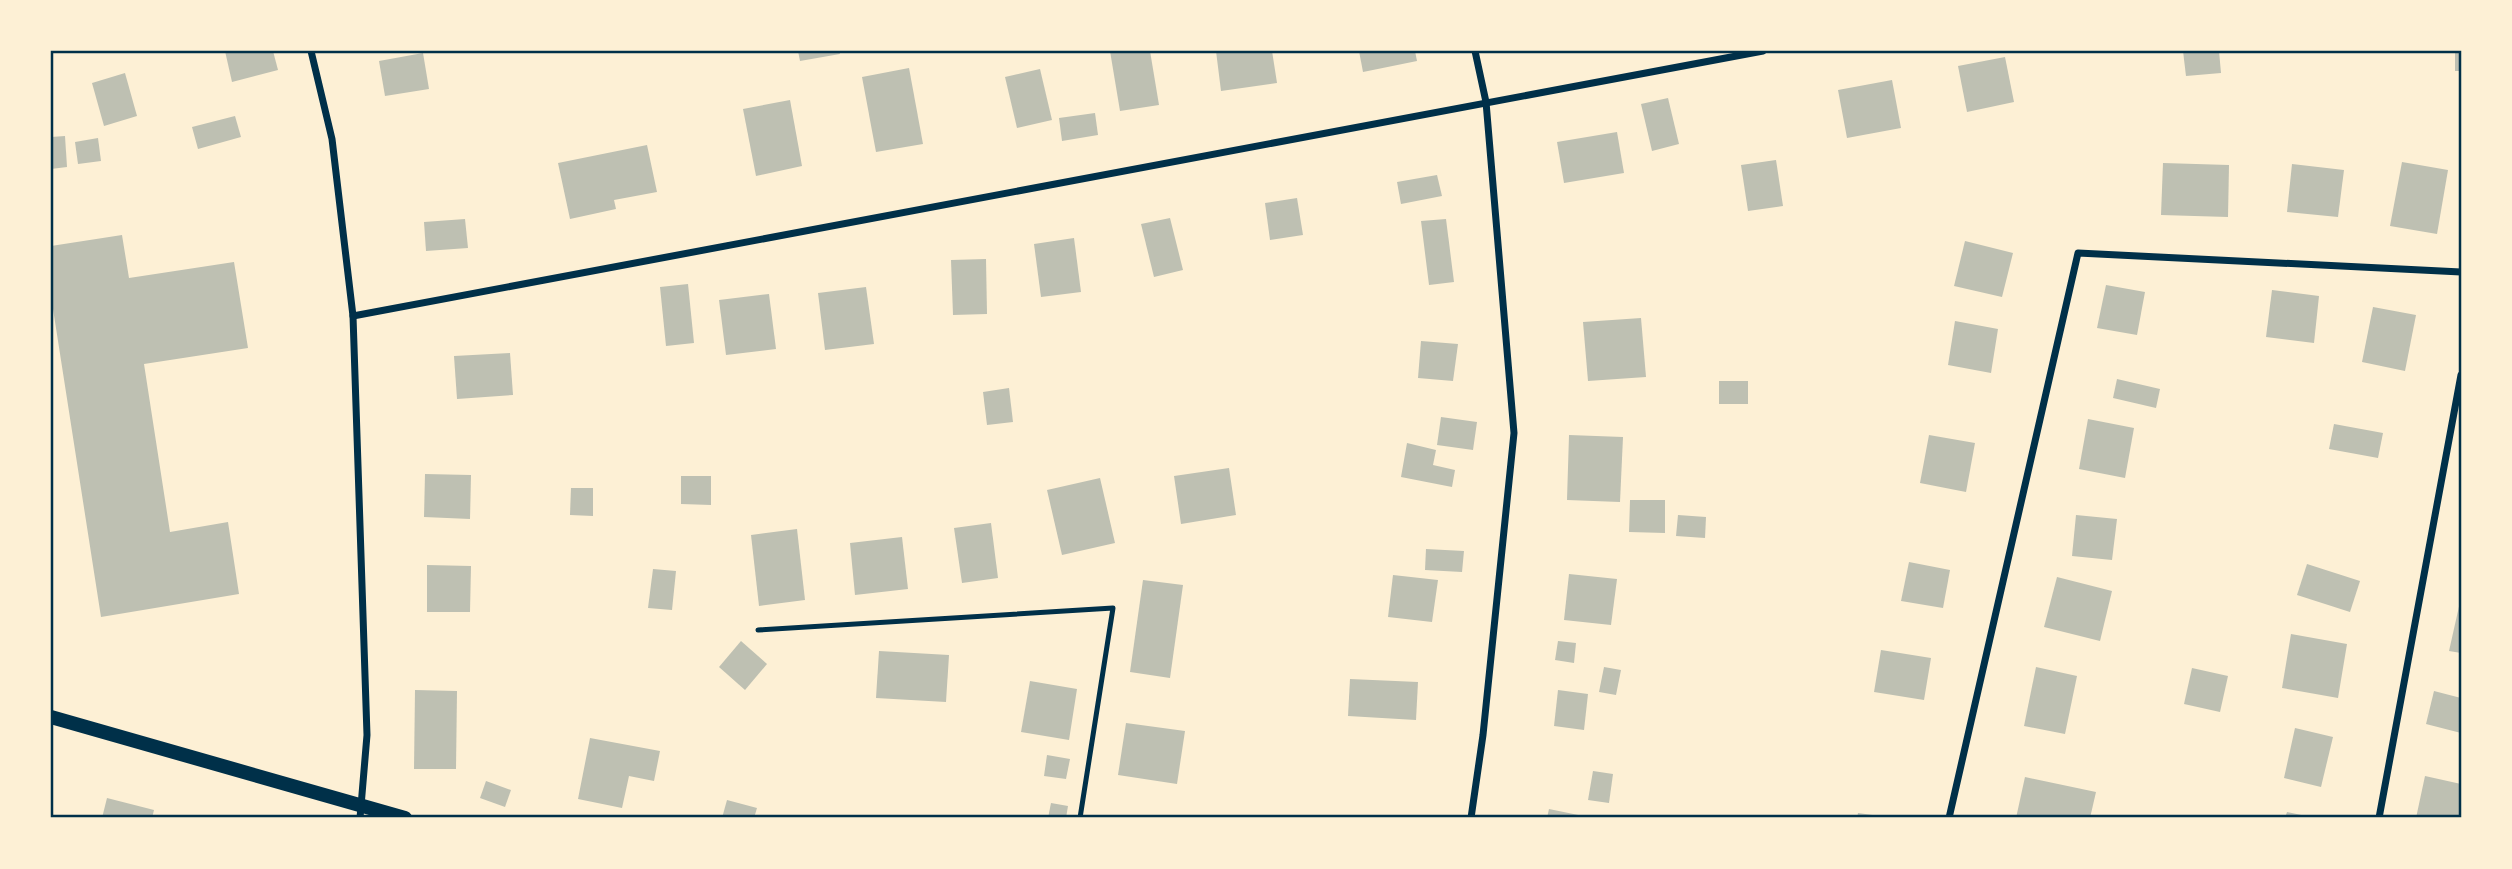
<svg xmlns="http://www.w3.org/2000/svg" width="2512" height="869" viewBox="0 0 2512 869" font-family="'Sofia Sans Condensed',sans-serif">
	<rect width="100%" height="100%" fill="#fdf0d5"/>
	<g fill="#bec0b2">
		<polygon points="225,51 273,51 278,70 232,82"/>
		<polygon points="798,51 839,51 840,54 800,61"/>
		<polygon points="1110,51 1150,51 1159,105 1120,111"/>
		<polygon points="1216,51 1272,51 1277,83 1221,91"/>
		<polygon points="1359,51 1415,51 1417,61 1363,72"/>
		<polygon points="2183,51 2219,51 2221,73 2186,76"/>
		<rect x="2455" y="51" width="6" height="20"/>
		<polygon points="423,53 429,89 385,96 379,61"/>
		<polygon points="2005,57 2014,102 1967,112 1958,66"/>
		<polygon points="909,68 923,144 876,152 862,77"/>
		<polygon points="1040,69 1052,120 1017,128 1005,77"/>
		<polygon points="125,73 137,116 104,126 92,83"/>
		<polygon points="1892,80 1901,128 1847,138 1838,90"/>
		<polygon points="1668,98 1679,144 1652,151 1641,104"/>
		<polygon points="790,100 802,166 756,176 743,109"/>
		<polygon points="1095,113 1098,135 1062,141 1059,118"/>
		<polygon points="235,116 241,137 198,149 192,127"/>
		<polygon points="1617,132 1624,173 1564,183 1557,142"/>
		<polygon points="65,136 67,167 51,169 51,137"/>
		<polygon points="98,138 101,161 78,164 75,142"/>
		<polygon points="647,145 657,192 614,200 616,209 570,219 558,163"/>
		<polygon points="1776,160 1783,206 1748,211 1741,165"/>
		<polygon points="2402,162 2448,170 2437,234 2390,226"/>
		<polygon points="2163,163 2229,165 2228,217 2161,215"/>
		<polygon points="2292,164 2344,170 2338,217 2287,212"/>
		<polygon points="1437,175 1442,196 1401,204 1397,182"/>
		<polygon points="1297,198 1303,235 1270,240 1265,203"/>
		<polygon points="1170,218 1183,270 1154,277 1141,224"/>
		<polygon points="465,219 468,248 426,251 424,222"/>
		<polygon points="1446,219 1454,282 1429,285 1421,221"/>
		<polygon points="122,235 129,278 234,262 248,348 144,364 170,532 228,522 239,594 101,617 51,296 51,246"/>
		<polygon points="1074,238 1081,292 1041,297 1034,244"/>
		<polygon points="1965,241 2013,253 2002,297 1954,286"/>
		<polygon points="986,259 987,314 953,315 951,260"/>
		<polygon points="688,284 694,343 666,346 660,287"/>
		<polygon points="2106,285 2145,292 2137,335 2097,328"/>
		<polygon points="866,287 874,344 825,350 818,293"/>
		<polygon points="2272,290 2319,296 2314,343 2266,337"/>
		<polygon points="769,294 776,349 726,355 719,300"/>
		<polygon points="2373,307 2416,315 2405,371 2362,362"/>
		<polygon points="1641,318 1646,377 1588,381 1583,322"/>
		<polygon points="1955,321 1998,329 1991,373 1948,365"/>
		<polygon points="1421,341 1458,344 1453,381 1418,378"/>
		<polygon points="510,353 513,395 457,399 454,356"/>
		<polygon points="2117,379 2160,389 2156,408 2113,398"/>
		<rect x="1719" y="381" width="29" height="23"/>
		<polygon points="1009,388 1013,422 987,425 983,392"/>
		<polygon points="1441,417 1477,422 1473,450 1437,445"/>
		<polygon points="2088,419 2134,428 2125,478 2079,469"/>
		<polygon points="2334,424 2383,433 2378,458 2329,449"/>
		<polygon points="1569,435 1623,437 1620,502 1567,500"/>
		<polygon points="1929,435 1975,443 1966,492 1920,483"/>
		<polygon points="1407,443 1436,450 1433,465 1455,470 1452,487 1401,477"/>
		<polygon points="1229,468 1236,515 1181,524 1174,476"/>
		<polygon points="425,474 471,475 470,519 424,517"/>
		<polygon points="681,476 711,476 711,505 681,504"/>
		<polygon points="1100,478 1115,543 1062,555 1047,490"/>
		<polygon points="571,488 593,488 593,516 570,515"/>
		<polygon points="1630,500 1665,500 1665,533 1629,532"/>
		<polygon points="1678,515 1706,517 1705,538 1676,536"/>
		<polygon points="2076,515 2117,519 2112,560 2072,556"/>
		<polygon points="991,523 998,578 962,583 954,528"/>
		<polygon points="797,529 805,600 759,606 751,535"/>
		<polygon points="902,537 908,589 855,595 850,543"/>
		<polygon points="1426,549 1464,551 1462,572 1425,570"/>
		<polygon points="1909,562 1950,570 1943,608 1901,601"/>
		<polygon points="2307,564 2360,581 2350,612 2297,595"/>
		<polygon points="427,565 471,566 470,612 427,612"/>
		<polygon points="653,569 676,571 672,610 648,608"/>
		<polygon points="1569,574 1617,579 1611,625 1564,620"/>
		<polygon points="1393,575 1438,580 1432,622 1388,617"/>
		<polygon points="2057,577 2112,591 2100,641 2044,627"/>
		<polygon points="1143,580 1183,585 1170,678 1130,672"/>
		<polygon points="2460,602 2461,602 2461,653 2449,651"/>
		<polygon points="2291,634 2347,644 2338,698 2282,688"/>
		<polygon points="741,641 767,664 745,690 719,667"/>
		<polygon points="1558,641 1576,643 1574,663 1555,660"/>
		<polygon points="1881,650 1931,658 1924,700 1874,692"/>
		<polygon points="879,651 949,655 946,702 876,698"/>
		<polygon points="1604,667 1621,670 1616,695 1599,692"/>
		<polygon points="2036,667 2077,676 2065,734 2024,726"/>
		<polygon points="2192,668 2228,676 2220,712 2184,704"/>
		<polygon points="1350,679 1418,682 1416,720 1348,716"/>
		<polygon points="1030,681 1077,689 1069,740 1021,732"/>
		<polygon points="415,690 457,691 456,769 414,769"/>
		<polygon points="1558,690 1588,694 1584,730 1554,726"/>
		<polygon points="2434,691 2461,698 2461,733 2426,724"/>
		<polygon points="1126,723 1185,731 1177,784 1118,775"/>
		<polygon points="2295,728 2333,737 2321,787 2284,778"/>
		<polygon points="590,738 660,751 654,781 629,776 622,808 578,799"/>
		<polygon points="1047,755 1070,759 1066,779 1044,776"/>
		<polygon points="1593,771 1613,774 1609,803 1588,800"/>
		<polygon points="2425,776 2461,784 2461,818 2416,818"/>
		<polygon points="2025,777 2096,792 2090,818 2016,818"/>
		<polygon points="486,781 511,790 505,807 480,798"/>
		<polygon points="107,798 154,810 152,818 102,818"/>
		<polygon points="727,800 757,808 754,818 722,818"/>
		<polygon points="1051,803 1068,806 1066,818 1048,818"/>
		<polygon points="1549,809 1588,817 1587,818 1547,818"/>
		<polygon points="2287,812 2311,817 2311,818 2285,818"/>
		<polygon points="1858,813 1887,817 1887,818 1857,818"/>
	</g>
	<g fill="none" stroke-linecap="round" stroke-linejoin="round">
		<polyline stroke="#003049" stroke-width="5" points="758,630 1113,608 1080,818"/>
		<g stroke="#003049" stroke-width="7">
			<polyline points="311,51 332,139 353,316 367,735 360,818"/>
			<polyline points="353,316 1763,51"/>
			<polyline points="1471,818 1483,735 1514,433 1486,102 1475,51"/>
			<polyline points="1949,818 2078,253 2461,272"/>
			<polyline points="2379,818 2461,375"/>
		</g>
		<polyline stroke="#003049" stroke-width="14" points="51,717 405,818"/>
	</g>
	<rect width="2512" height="869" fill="none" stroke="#fdf0d5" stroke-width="105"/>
	<rect x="52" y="52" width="2408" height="764" fill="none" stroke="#003049" stroke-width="2.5"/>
</svg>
